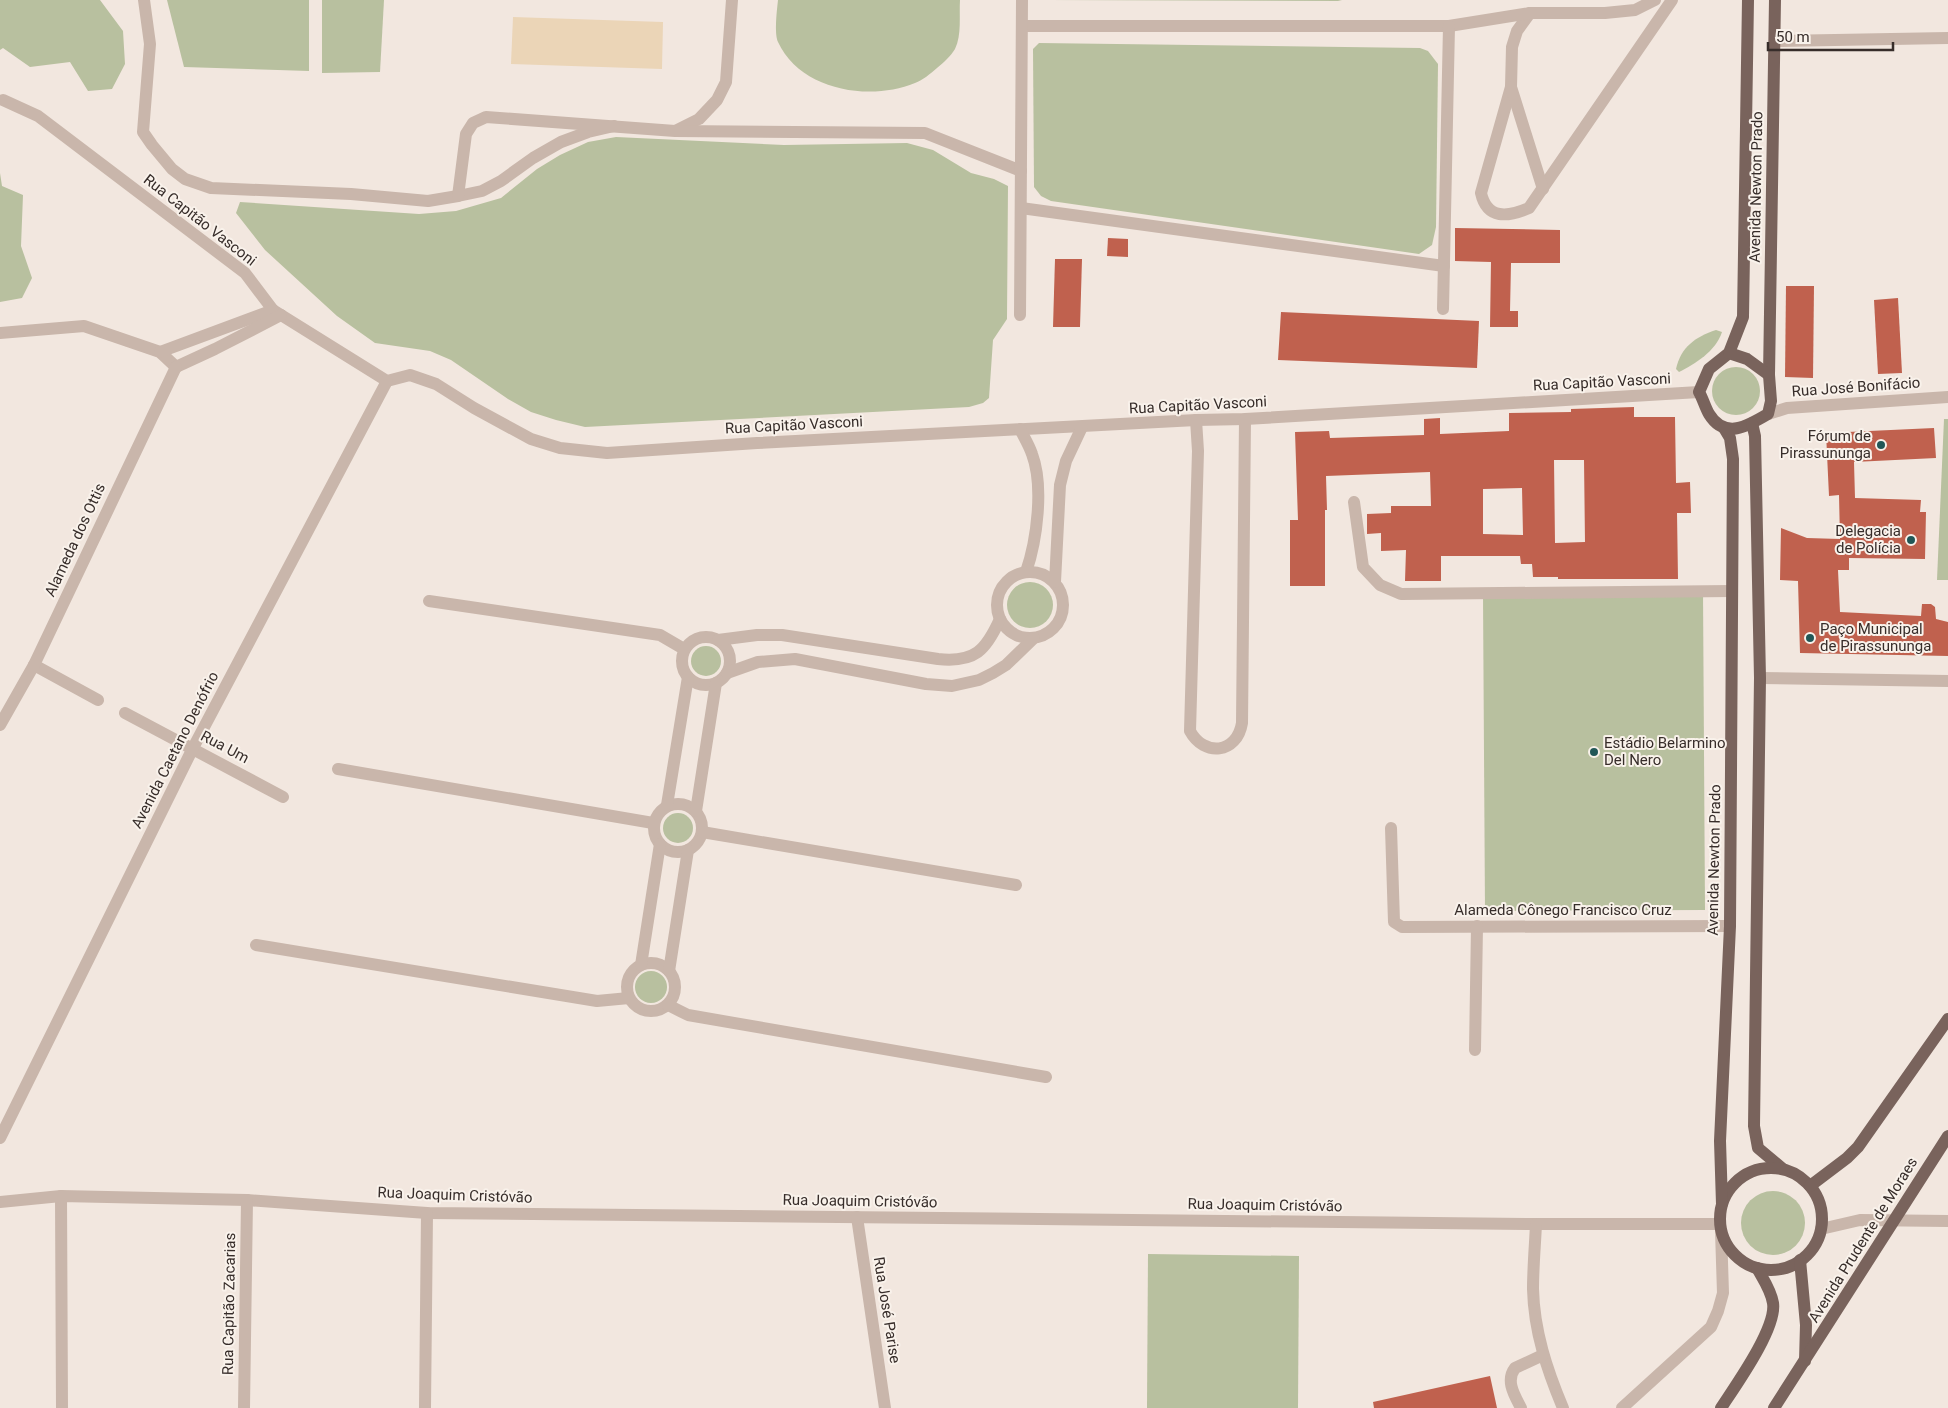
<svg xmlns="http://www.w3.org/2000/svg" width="1948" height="1408" viewBox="0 0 1948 1408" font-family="Roboto,sans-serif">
	<rect width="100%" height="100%" fill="#f2e7df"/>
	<g fill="#b8c09f">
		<polygon points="0,0 100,0 123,31 125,64 112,89 88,91 70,62 30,67 3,48 0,50"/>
		<polygon points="167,0 309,0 309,71 184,67"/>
		<polygon points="322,0 384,0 380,72 322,73"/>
		<path d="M778,0H960C959,15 962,35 955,49C951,56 943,63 937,68C930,74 923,80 915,83C869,102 800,90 778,42C774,33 777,10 778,0Z"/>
		<polygon points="1047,0 1342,0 1338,1"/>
		<polygon points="1039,43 1420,48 1428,51 1438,64 1436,227 1432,245 1419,254 1051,201 1041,196 1034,187 1033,49"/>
		<polygon points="616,137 784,145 907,143 933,150 971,173 994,179 1008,186 1007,319 993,340 989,398 983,403 969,407 585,427 556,420 531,412 508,399 451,360 430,351 375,343 337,316 265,250 236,213 240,202 419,214 456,211 501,198 537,169 560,155 588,142"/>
		<polygon points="0,173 2,186 23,195 21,246 32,278 22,298 0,302"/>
		<path d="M1716,330L1722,332C1716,351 1695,364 1679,372L1676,369C1681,347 1695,337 1716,330Z"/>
		<circle cx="1736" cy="391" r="24"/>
		<polygon points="1944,419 1948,419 1948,580 1937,580"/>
		<circle cx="1030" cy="605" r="23"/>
		<polygon points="1703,592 1705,910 1485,911 1483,594"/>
		<circle cx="706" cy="661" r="15"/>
		<circle cx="678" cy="828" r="15"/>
		<circle cx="651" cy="987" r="16"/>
		<circle cx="1773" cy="1223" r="32"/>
		<polygon points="1148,1254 1299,1256 1298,1408 1147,1408"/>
	</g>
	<polygon fill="#ebd5b7" points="513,17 663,22 662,69 511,64"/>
	<g fill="#c0614e" fill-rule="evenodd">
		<polygon points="1455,228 1560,230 1560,263 1511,263 1510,311 1518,311 1518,327 1490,327 1491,262 1455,261"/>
		<polygon points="1108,238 1128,239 1128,257 1107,256"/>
		<polygon points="1055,259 1082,259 1080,327 1053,327"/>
		<polygon points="1786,286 1814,286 1813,378 1785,377"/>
		<polygon points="1898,298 1902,373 1878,374 1874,300"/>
		<polygon points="1281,312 1479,321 1477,368 1278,360"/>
		<path d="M1634,407V417H1675L1676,483L1690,482L1691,513H1677L1678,579H1558V577H1533L1532,564H1521L1520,556H1441V581H1405L1406,550L1381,551V533L1367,534V514L1391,513V506H1431L1430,472L1326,476L1327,510H1325V586H1290V520H1298L1295,432L1329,431L1330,438L1424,435V419L1440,418V434L1509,431V413L1571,412V409ZM1554,460H1584L1585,542L1555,543ZM1522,488L1523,535L1483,534V489Z"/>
		<polygon points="1934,428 1936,458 1854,462 1855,498 1921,500 1920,512 1926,512 1925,559 1849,558 1849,570 1838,570 1840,612 1921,616 1922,604 1931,604 1935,607 1936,619 1948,622 1948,656 1800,653 1798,581 1780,580 1781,528 1807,538 1840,539 1839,495 1829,496 1826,433"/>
		<polygon points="1490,1376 1497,1408 1374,1408 1373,1402"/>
	</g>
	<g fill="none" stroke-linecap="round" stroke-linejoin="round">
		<g stroke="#c9b6ab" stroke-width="12">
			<polyline points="144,0 150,44 143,132 152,145 172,169 185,179 211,188 351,194 428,201 458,196 482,191 501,181 533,158 561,142 588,132 614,126"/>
			<path d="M1530,13L1517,31L1512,47L1511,87L1481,193C1487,220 1508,217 1529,208L1672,0"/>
			<polyline points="1022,26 1449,26 1530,13 1605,13 1635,10 1655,0"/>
			<polyline points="1775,41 1948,38"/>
			<polyline points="1511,87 1543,189"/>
			<polyline points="3,100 38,116 245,273 273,310 387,381 410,375 436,384 474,408 531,439 560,448 607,453 757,443 1196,420 1245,419 1699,392"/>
			<polyline points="677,130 699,119 717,100 726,82 732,0"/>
			<polyline points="458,196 466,134 473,123 486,117 675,131 925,133 1021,171"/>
			<polyline points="1021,208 1444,266"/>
			<polyline points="1443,309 1449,26"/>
			<polyline points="1020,315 1022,0"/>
			<polyline points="0,333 84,326 160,352 176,367"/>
			<polyline points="160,352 273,310"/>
			<polyline points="176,367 215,349 281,315"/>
			<polyline points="1768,414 1787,408 1948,397"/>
			<path d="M1196,420L1198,451L1190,731C1204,757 1237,754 1242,723L1245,419"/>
			<path d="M1020,429C1024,437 1029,445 1032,454C1044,486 1037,540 1026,572"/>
			<polyline points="1354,502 1363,567 1380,585 1401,594 1732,591"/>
			<circle cx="1030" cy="605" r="33"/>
			<polyline points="1055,582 1060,485 1066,461 1082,427"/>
			<polyline points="429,601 660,635 684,649"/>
			<circle cx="706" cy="661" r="24"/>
			<path d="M718,640L757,635H782L938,659C975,663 986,650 1000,619"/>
			<polyline points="34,665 98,700"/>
			<polyline points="727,673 758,662 795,659 926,684 952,686 979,680 993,673 1006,665 1034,638"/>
			<polyline points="1760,678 1948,681"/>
			<polyline points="125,713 283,797"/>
			<polyline points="0,725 34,665 176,367"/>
			<polyline points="338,769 653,823"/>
			<circle cx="678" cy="828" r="24"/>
			<polyline points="667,805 688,677"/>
			<polyline points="696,811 716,683"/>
			<polyline points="1391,828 1394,922 1402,927 1730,926"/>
			<polyline points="702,832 1016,885"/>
			<polyline points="256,945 597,1001 629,998"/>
			<circle cx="651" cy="987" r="24"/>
			<polyline points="641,965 660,844"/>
			<polyline points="669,971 688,850"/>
			<polyline points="668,1005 688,1015 1046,1077"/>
			<polyline points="1475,1050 1477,926"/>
			<polyline points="0,1138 193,748 387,381"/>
			<polyline points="61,1196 62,1408"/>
			<polyline points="0,1202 61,1196 247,1200 427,1213 1536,1224 1720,1224"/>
			<polyline points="857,1217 885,1408"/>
			<path d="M1536,1224C1535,1246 1533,1268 1533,1289C1534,1331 1547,1370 1563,1408"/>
			<polyline points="1821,1229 1860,1220 1948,1221"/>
			<polyline points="244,1408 247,1200"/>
			<polyline points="425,1408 427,1213"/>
			<path d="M1521,1408C1515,1396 1505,1381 1515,1368L1543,1355"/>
			<polyline points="1622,1408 1711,1327 1718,1311 1723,1293 1721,1231"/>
		</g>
		<g stroke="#79635c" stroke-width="12">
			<path d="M1748,0L1743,317L1729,353L1709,369L1699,392C1703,399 1705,407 1709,414C1725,440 1748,426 1768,414L1771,401L1769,375L1775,0"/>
			<polyline points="1729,353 1747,359 1769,375"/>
			<polyline points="1752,423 1755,436 1760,678 1754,1126 1758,1148 1783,1169"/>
			<circle cx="1771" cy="1219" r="51"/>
			<polyline points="1810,1186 1847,1158 1858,1147 1948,1019"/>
			<polyline points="1722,1204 1720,1141 1730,926 1733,459 1730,438 1724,428"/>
			<polyline points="1800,1260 1806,1325 1805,1361"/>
			<path d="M1721,1408C1736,1385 1777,1328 1773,1303C1771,1290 1763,1279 1757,1268"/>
			<polyline points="1774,1408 1948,1136"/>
		</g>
	</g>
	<g fill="#215757" stroke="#f9f2eb" stroke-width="2">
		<circle cx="1881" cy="445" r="5"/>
		<circle cx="1911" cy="540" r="5"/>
		<circle cx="1810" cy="638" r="5"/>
		<circle cx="1594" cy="752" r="5"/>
	</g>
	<g text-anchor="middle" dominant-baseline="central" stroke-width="4" stroke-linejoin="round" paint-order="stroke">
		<g font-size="15" fill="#372d2a" stroke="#f9f2eb">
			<text transform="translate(1756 187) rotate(-89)">Avenida Newton Prado</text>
			<text transform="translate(200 220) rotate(38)">Rua Capitão Vasconi</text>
			<text transform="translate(1602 382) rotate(-3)">Rua Capitão Vasconi</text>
			<text transform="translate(1856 387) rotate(-4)">Rua José Bonifácio</text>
			<text transform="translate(1198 405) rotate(-3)">Rua Capitão Vasconi</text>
			<text transform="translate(794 425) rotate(-3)">Rua Capitão Vasconi</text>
			<text transform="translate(75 540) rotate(-65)">Alameda dos Ottis</text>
			<text transform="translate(225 747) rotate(28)">Rua Um</text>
			<text transform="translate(175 750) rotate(-63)">Avenida Caetano Denófrio</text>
			<text transform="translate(1714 860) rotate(-89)">Avenida Newton Prado</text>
			<text x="1563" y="910">Alameda Cônego Francisco Cruz</text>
			<text transform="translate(455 1195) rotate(2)">Rua Joaquim Cristóvão</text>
			<text transform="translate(860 1201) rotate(1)">Rua Joaquim Cristóvão</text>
			<text transform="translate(1265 1205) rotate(1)">Rua Joaquim Cristóvão</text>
			<text transform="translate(1863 1240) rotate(-58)">Avenida Prudente de Moraes</text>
			<text transform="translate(229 1304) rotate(-89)">Rua Capitão Zacarias</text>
			<text transform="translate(887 1310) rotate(81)">Rua José Parise</text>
		</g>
		<g font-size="15" fill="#372d2a" stroke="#f9f2eb" text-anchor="end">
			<text x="1871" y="436">Fórum de<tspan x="1871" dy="17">Pirassununga</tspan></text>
			<text x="1901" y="531">Delegacia<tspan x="1901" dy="17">de Polícia</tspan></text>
			<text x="1820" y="629" text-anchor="start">Paço Municipal<tspan x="1820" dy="17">de Pirassununga</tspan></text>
			<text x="1604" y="743" text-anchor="start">Estádio Belarmino<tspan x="1604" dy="17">Del Nero</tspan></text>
		</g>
	</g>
	<path d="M1768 42v8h125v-8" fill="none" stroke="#372d2a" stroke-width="2.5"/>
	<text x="1776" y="42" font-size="15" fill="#372d2a" stroke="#f9f2eb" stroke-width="4" paint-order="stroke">50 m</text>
</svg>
